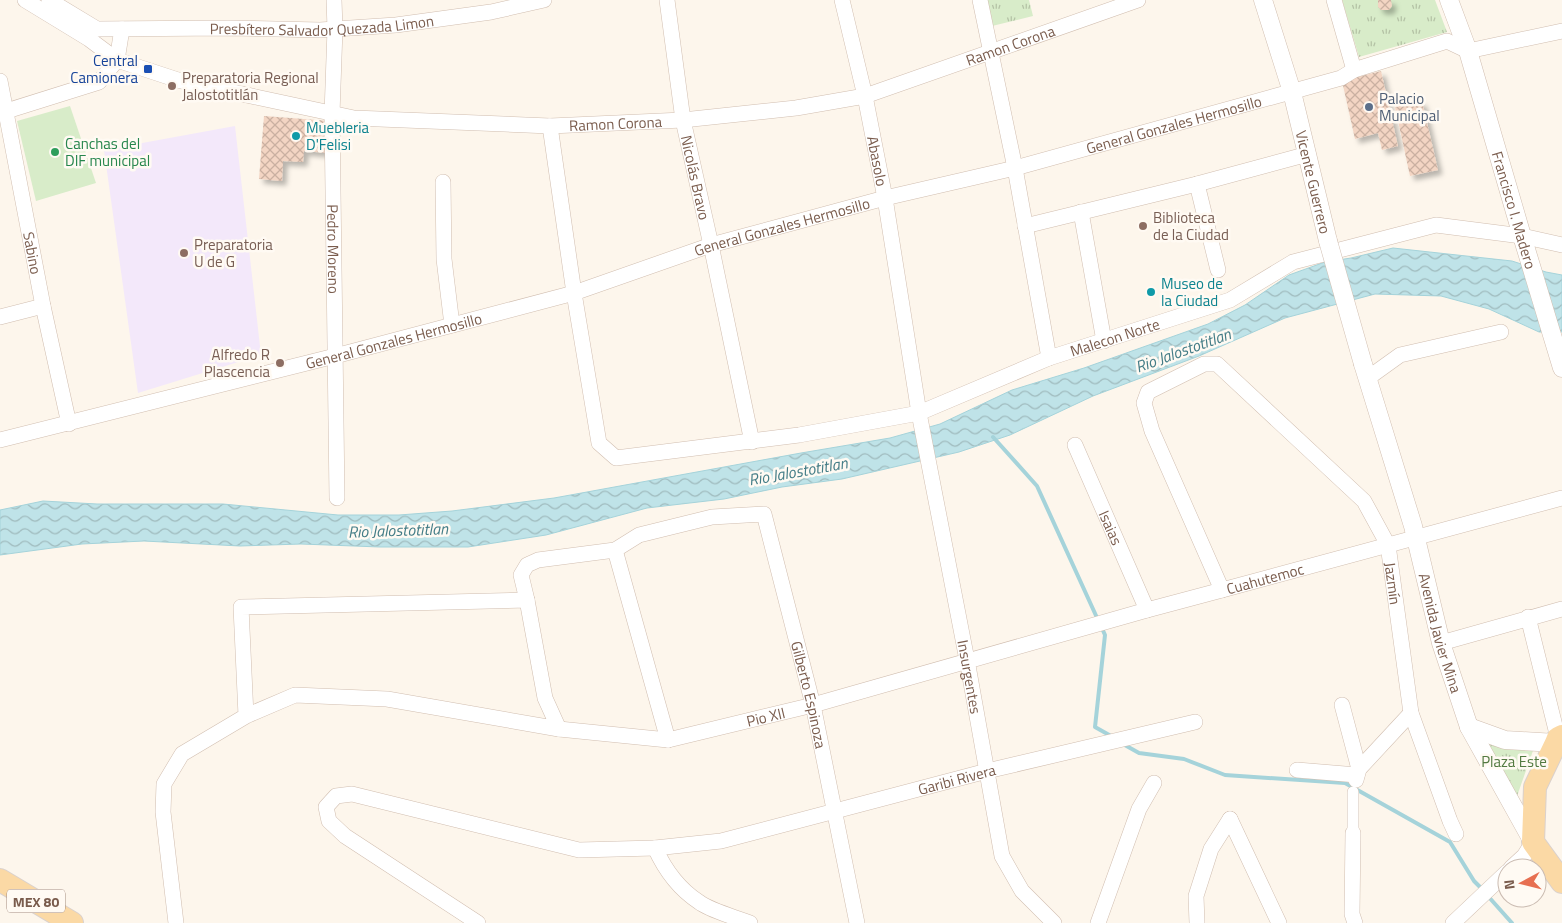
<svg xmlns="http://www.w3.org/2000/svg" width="1562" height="923" viewBox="0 0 1562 923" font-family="'Titillium Web',sans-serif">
	<defs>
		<pattern id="grass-tufts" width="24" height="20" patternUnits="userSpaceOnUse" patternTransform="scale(1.25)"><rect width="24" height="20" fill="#d8ecc9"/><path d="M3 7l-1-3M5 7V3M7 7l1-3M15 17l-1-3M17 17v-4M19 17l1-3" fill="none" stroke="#b4c2a5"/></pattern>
		<pattern id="water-waves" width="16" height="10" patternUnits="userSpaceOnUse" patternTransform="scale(1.25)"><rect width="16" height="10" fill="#bfe3e8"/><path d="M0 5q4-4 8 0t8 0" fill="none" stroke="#a0bbbe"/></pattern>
		<pattern id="building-cross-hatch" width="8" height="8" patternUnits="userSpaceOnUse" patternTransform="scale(1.25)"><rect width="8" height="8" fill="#f3d5c3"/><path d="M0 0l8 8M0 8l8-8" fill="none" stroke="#cab0a1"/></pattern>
		<filter id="shadow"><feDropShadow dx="4.5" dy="4.5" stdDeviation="2.5" flood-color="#0004"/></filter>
	</defs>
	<rect width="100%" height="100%" fill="#fdf6ec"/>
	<polygon fill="#f3e8fa" points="235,126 261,355 138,393 104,150"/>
	<g fill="url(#grass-tufts)">
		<polygon points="986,0 1029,0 1033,16 992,26"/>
		<polygon points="1342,0 1435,0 1447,32 1359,57"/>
		<polygon points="1487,742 1535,745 1516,799"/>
	</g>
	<polygon fill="#d8ecc9" points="70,106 96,183 36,201 17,121"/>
	<polygon fill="url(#water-waves)" stroke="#a5d3da" points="1393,248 1512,261 1546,272 1562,275 1562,332 1539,332 1489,309 1441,296 1375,294 1285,318 1199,356 1093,396 1010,435 959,452 842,479 782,487 724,499 647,508 546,535 468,547 380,547 301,544 240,546 144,541 82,544 0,555 0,510 43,501 97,504 223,504 338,515 399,515 452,511 554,498 801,453 890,438 940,424 1012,390 1084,368 1208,324 1245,305 1289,275 1325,262 1351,258"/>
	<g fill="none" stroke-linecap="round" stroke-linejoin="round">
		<g stroke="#a5d3da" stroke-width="4">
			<polyline points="993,437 1037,486 1098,620"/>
			<polyline points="1101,626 1105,635 1095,727 1111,736"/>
			<polyline points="1123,744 1139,753 1184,759 1225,775 1345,783 1450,842 1474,881 1482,889"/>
			<polyline points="1487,895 1512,923"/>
		</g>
	</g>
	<g fill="url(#building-cross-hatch)" filter="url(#shadow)">
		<polygon points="1378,0 1391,0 1392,6 1389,10 1381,10 1378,7"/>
		<polygon points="1381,71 1398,146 1382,150 1378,133 1355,139 1342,81"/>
		<polygon points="1422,101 1438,170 1410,176 1395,107"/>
		<polygon points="264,116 330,121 327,153 304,151 303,162 283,161 282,181 259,179"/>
	</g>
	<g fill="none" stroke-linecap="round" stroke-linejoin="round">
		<defs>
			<polyline id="pedestrian" points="1353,792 1353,833"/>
			<g id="minor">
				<path id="s1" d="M25,0L89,39L117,60L181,81L354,118L550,126L683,120L796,108L865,96L1138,0"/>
				<path id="s2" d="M49,0L97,29L228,28L320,30L396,25L491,12L544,0"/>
				<path id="s3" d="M334,0L335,29L332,114L337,498"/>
				<path id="s4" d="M667,0L683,120L711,245L752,442"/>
				<path id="s5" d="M842,0L865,96L885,198L919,413L967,660L1002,856L1022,891L1054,923"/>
				<polyline points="980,0 1015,168 1049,358"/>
				<polyline points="1334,0 1354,70"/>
				<path id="s6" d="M0,81L43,306L69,424"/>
				<polyline points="0,113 99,82 117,60 122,29"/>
				<path id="s7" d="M550,126L574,293L599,443L616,458L799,435L919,413L1049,358L1230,300L1293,262L1436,225L1522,236L1562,245"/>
				<polyline points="443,182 444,259 452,325"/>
				<polyline points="1197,184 1218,270"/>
				<polyline points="1081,212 1104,341"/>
				<polyline points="1025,226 1197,184 1308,154"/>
				<polyline points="0,317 43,306"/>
				<polyline points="1368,378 1400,355 1501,332"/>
				<path id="s8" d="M0,440L335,356L574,293L711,245L885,198L1015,168L1341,78L1354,70L1447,41L1468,51L1562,31"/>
				<path id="s9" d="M1075,445L1147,610"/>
				<polyline points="615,550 668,740"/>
				<path id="s10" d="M1222,590L1152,431L1144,403L1148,392L1204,364H1217L1364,501L1388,545L1411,713L1450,821L1456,834"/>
				<path id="s11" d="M527,600L521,575L527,565L538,560L615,550L639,535L712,517L764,514L813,705L857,923"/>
				<polyline points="1528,617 1558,738"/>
				<polyline points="1441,643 1562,609"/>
				<polyline points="1342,705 1359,769"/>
				<path id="s12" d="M559,729L668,740L813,705L1147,610L1222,590L1562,498"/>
				<polyline points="1297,770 1357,775"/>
				<polyline points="1356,780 1359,769 1411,713"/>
				<polyline points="1230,819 1279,923"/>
				<polyline points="1353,833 1352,914 1355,923"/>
				<polyline points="1511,868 1524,856 1533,842"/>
				<polyline points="176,923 163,812 164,784 182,754 246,716 295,695 387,699 559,729 545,698 527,600 241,607 246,716"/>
				<polyline points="478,923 345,836 329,821 326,807 336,796 352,794 579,850 655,848"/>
				<path id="s13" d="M750,923C735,917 711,911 699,902C679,889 665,870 655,848L721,841L987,771L1195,722"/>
				<polyline points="1098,923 1139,809 1154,783"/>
				<polyline points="1197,923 1196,896 1211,849 1230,819"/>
				<polyline points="1453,923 1507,872"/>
			</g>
			<g id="tertiary">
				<path id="s14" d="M1263,0L1292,92L1328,241"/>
				<path id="s15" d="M1449,0L1468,51L1522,236L1562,368"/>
				<path id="s16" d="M1363,364L1413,526L1441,643L1469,727L1533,842"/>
				<polyline points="1469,727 1505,740 1556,743"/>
			</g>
			<g id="primary">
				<polyline points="1562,736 1558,738 1556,743 1535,787 1533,842 1562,882"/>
				<polyline points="0,880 72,923"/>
			</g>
		</defs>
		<use href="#pedestrian" stroke="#d1beb0" stroke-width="12"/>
		<use href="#minor" stroke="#d1beb0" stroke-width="16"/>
		<use href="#tertiary" stroke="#d1beb0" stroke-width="19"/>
		<use href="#primary" stroke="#dad1cd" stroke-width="24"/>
		<use href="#pedestrian" stroke="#fff" stroke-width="11"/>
		<use href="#minor" stroke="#fff" stroke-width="15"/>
		<use href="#tertiary" stroke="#fff" stroke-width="18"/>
		<use href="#primary" stroke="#fbd9a5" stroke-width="22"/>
		<defs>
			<polyline id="tertiary-bridge" points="1328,241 1363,364"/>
		</defs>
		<use href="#tertiary-bridge" stroke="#d1beb0" stroke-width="19" stroke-linecap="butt"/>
		<use href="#tertiary-bridge" stroke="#fff" stroke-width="18"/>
	</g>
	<rect fill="#1a4fb4" stroke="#fffaf3" stroke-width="2" x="143" y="64" width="10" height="10" rx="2.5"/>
	<g fill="#8d6e63" stroke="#fffaf3" stroke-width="2">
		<circle cx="172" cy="86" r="5"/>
		<circle cx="1143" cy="226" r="5"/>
		<circle cx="184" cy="253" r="5"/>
		<circle cx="280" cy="363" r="5"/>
	</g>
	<circle fill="#5c6f8a" stroke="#fffaf3" stroke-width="2" cx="1369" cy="107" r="5"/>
	<g fill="#0f9aa8" stroke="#fffaf3" stroke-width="2">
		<circle cx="296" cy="136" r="5"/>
		<circle cx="1151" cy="292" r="5"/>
	</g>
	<circle fill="#2e9e5b" stroke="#fffaf3" stroke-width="2" cx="55" cy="152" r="5"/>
	<g text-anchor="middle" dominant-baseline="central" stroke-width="5" stroke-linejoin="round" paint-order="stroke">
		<rect fill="#fffaf3" stroke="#a28b7f" stroke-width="1" x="7" y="889.5" width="58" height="23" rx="4"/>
		<g font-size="14" font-weight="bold" fill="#7a5c4d">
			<text x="36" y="901">MEX 80</text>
		</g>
		<g font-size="15" fill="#7a5c4d" stroke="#fffaf3">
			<text stroke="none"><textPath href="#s2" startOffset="281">Presbítero Salvador Quezada Limon</textPath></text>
			<text stroke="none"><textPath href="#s1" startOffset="1021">Ramon Corona</textPath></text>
			<text stroke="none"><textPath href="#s1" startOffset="616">Ramon Corona</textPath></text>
			<text stroke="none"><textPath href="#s8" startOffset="1216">General Gonzales Hermosillo</textPath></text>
			<text stroke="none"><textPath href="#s5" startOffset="165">Abasolo</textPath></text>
			<text stroke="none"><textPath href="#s4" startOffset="180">Nicolás Bravo</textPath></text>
			<text stroke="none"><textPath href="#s14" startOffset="189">Vicente Guerrero</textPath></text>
			<text stroke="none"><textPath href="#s15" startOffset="220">Francisco I. Madero</textPath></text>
			<text stroke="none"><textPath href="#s8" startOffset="811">General Gonzales Hermosillo</textPath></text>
			<text stroke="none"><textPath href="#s3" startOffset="249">Pedro Moreno</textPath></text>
			<text stroke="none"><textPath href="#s6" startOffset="175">Sabino</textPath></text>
			<text stroke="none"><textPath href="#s7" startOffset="860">Malecon Norte</textPath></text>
			<text stroke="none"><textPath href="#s8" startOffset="406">General Gonzales Hermosillo</textPath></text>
			<text stroke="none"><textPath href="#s9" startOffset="90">Isaias</textPath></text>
			<text stroke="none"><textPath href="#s12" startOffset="728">Cuahutemoc</textPath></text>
			<text stroke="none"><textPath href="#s10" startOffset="580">Jazmín</textPath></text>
			<text stroke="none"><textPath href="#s16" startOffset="280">Avenida Javier Mina</textPath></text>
			<text stroke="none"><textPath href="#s5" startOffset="689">Insurgentes</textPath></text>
			<text stroke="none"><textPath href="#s11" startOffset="469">Gilberto Espinoza</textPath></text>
			<text stroke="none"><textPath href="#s12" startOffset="210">Pio XII</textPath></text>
			<text stroke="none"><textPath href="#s13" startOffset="436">Garibi Rivera</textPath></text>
		</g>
		<g font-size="15" fill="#164399" stroke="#fffaf3" text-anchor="end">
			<text x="138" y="60">Central<tspan x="138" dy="17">Camionera</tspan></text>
		</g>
		<g font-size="15" fill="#785e54" stroke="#fffaf3" text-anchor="start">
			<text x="182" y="77">Preparatoria Regional<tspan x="182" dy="17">Jalostotitlán</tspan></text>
			<text x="1153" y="217">Biblioteca<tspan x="1153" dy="17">de la Ciudad</tspan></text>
			<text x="194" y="244">Preparatoria<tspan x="194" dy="17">U de G</tspan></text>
			<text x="270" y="354" text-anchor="end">Alfredo R<tspan x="270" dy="17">Plascencia</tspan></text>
		</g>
		<g font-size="15" fill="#4e5e75" stroke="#fffaf3" text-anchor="start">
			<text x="1379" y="98">Palacio<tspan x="1379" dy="17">Municipal</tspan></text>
		</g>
		<g font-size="15" fill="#0d838f" stroke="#fffaf3" text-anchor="start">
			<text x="306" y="127">Muebleria<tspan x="306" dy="17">D'Felisi</tspan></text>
			<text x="1161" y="283">Museo de<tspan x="1161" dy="17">la Ciudad</tspan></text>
		</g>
		<g font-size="15" fill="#27864d" stroke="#fffaf3" text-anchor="start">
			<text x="65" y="143">Canchas del<tspan x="65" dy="17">DIF municipal</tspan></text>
		</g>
		<g font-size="15" fill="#537a41" stroke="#fffaf3">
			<text x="1514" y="761">Plaza Este</text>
		</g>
		<g font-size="16" font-style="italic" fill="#437c86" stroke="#fffaf3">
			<text transform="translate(1183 350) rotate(-20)">Rio Jalostotitlan</text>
			<text transform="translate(798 471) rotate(-10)">Rio Jalostotitlan</text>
			<text transform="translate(398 530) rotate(-2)">Rio Jalostotitlan</text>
		</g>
	</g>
	<g transform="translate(1522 883) rotate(263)"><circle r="24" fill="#fffaf3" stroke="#cabbb1"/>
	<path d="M0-4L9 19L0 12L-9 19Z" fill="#e76f51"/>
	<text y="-8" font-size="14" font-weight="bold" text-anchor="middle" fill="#7a5c4d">N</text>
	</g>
</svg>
